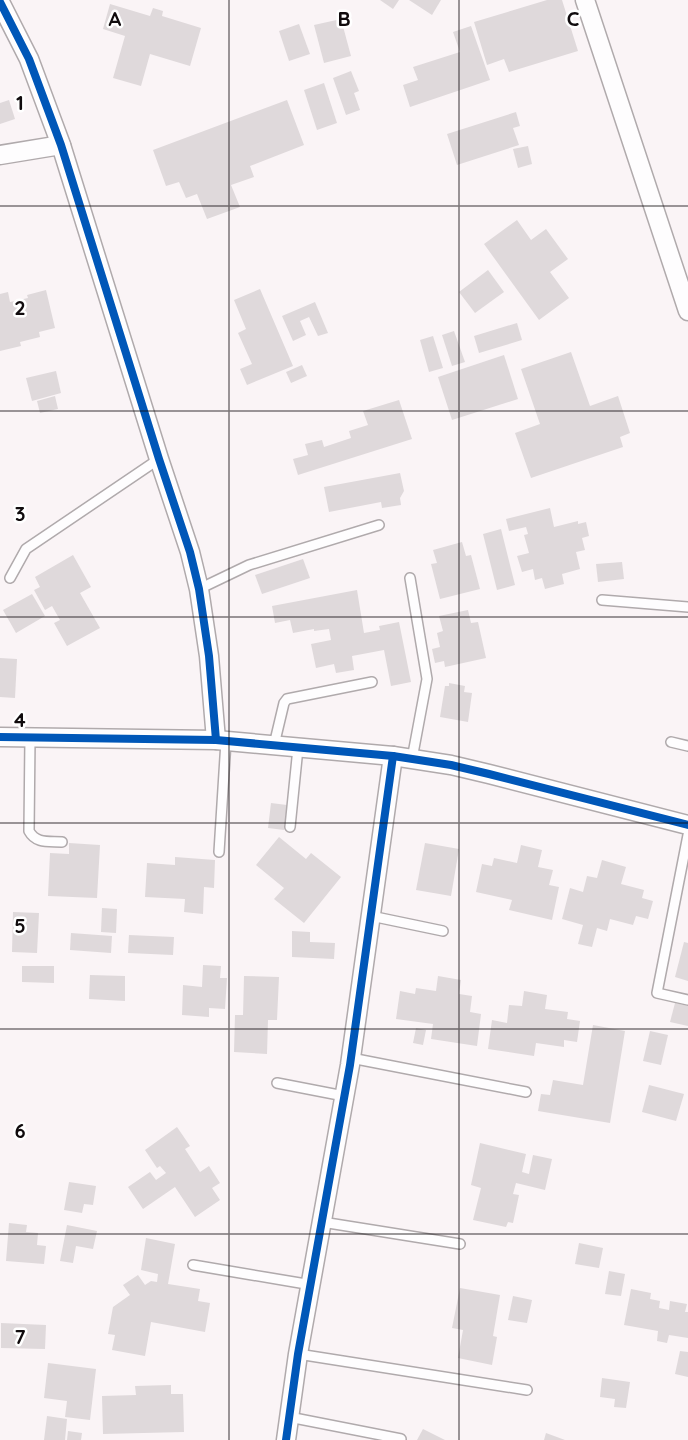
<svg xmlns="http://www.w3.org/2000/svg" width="688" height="1440" viewBox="0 0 688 1440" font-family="Quicksand,sans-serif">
	<rect width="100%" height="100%" fill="#faf4f6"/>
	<g fill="#dfd9db">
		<polygon points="380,0 399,0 393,9"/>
		<polygon points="409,0 441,0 432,15"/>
		<polygon points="547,0 562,0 578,51 509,72 504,59 487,65 474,22"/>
		<polygon points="110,4 150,16 153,8 163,11 162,16 201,28 190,66 150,54 141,86 113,78 125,36 103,29"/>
		<polygon points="341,19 351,56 324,63 314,25"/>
		<polygon points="299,24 310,54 289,61 279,31"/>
		<polygon points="471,26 490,80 410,107 403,85 418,80 413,67 460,52 453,32"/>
		<polygon points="351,71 359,91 354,93 360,110 346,115 333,78"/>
		<polygon points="324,83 337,123 317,130 304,90"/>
		<polygon points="9,100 15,119 0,124 0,103"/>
		<polygon points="287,100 304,145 250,166 254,177 231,185 240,207 207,219 197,194 186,198 179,182 166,186 153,150"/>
		<polygon points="516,112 520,126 513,128 519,145 457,165 447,134"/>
		<polygon points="528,146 532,164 518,168 513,149"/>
		<polygon points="517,220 531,240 546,229 568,259 550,272 569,298 539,320 484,244"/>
		<polygon points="488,270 504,292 475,313 459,292"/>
		<polygon points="260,289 293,366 247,385 240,369 252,364 238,333 246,329 234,300"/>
		<polygon points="46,290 55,328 39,332 40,337 20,342 21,346 0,351 0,294 8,292 10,302 28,298 27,295"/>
		<polygon points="315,302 328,333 318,336 309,317 300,321 306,335 293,341 282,316"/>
		<polygon points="517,323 522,340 479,353 474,336"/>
		<polygon points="454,331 465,362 452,366 442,335"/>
		<polygon points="433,336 443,368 429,372 420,340"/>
		<polygon points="571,352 590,406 618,396 630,433 620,437 623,447 531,478 515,433 540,424 521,369"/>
		<polygon points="504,355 518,399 452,420 438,377"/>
		<polygon points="302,365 307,376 291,383 286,372"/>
		<polygon points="56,371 61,393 32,401 26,378"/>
		<polygon points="55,396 58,409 40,413 37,401"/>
		<polygon points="399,400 412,439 298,475 293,459 308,455 305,444 322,440 324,447 351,438 349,431 368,425 363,411"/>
		<polygon points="400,473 404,491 400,498 401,505 382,508 381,502 329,512 324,487"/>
		<polygon points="550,508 554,527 578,521 578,524 586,522 589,536 582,538 585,550 576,552 580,569 562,574 564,584 545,589 542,578 535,580 533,569 522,572 517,556 529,553 524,535 528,534 526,527 509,531 506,519"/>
		<polygon points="501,529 515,585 497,590 483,534"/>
		<polygon points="462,542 466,556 471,555 480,589 440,599 431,564 437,563 433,550"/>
		<polygon points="73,555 91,587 80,593 100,628 67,646 54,623 60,620 52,606 45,610 34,590 40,587 35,577"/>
		<polygon points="303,559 310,578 262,594 255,575"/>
		<polygon points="622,562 624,579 598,582 596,564"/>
		<polygon points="357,590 364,633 380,630 379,626 399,622 411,682 391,686 384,650 352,656 354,670 336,673 334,664 316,668 311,644 331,640 329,629 314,631 314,629 293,633 290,620 275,623 272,606"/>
		<polygon points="32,594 45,616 16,633 3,610"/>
		<polygon points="468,610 471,623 478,622 486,658 445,667 444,661 435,663 432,649 440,647 437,633 443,631 439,616"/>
		<polygon points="0,658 17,659 15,698 0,697"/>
		<polygon points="449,683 465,686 464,692 472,693 468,722 440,717 445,686 449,686"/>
		<polygon points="271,803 287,805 284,830 268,828"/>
		<polygon points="279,837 306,859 311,853 341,877 304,923 274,899 284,888 256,865"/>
		<polygon points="69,843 100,845 97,898 48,896 50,853 69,854"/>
		<polygon points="425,843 459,849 451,896 416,890"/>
		<polygon points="521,845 542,850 538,867 553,870 549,885 559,887 552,920 509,910 512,900 476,892 482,864 492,866 494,858 517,863"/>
		<polygon points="175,857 215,860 214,888 204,887 203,914 184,912 185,899 145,897 147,863 175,865"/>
		<polygon points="602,860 626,867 621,884 644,890 642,898 653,901 648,919 636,916 633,925 610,919 607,931 597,928 592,947 578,944 583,925 562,919 570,888 583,892 587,876 597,878"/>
		<polygon points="102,908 117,909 116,933 101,932"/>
		<polygon points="13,912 39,913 37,953 12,952"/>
		<polygon points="292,931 310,932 310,942 335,943 334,959 292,957"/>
		<polygon points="71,933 112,936 111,953 70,950"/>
		<polygon points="129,935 174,937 173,955 128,953"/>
		<polygon points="684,942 688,943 688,981 675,977"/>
		<polygon points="203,965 221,966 220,978 227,978 225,1009 209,1008 209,1017 182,1015 183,985 202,987"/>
		<polygon points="22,966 54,966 54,983 22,982"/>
		<polygon points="90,975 125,976 125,1001 89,999"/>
		<polygon points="244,976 279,977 277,1020 268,1020 267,1054 234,1052 235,1015 243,1015"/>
		<polygon points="438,976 461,980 459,994 472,996 470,1012 481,1014 477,1046 431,1039 433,1024 396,1019 400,991 415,994 416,988 436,991"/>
		<polygon points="524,991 547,995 545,1009 568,1012 567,1019 580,1021 577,1042 564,1040 564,1047 536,1043 534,1056 488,1049 492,1020 507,1023 509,1005 522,1006"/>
		<polygon points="675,1003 688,1006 688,1026 670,1022"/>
		<polygon points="593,1025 625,1031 610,1123 538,1111 541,1094 550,1095 553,1080 583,1085"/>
		<polygon points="416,1028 426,1030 423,1045 413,1043"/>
		<polygon points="650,1031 668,1035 661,1065 643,1061"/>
		<polygon points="649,1085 684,1094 676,1121 642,1112"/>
		<polygon points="177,1127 190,1146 185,1149 200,1172 209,1166 220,1183 212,1188 220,1200 195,1217 175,1187 143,1209 128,1187 150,1172 156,1180 166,1173 160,1166 157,1168 145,1150"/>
		<polygon points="480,1143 526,1154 522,1172 529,1174 533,1155 552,1159 545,1190 516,1183 513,1194 519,1195 513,1223 508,1222 506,1227 473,1220 481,1188 471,1185"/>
		<polygon points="69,1182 96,1186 93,1205 84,1204 82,1213 64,1210"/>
		<polygon points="9,1223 27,1225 26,1232 38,1233 37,1245 46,1246 44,1264 6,1261"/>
		<polygon points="67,1225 97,1231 93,1249 76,1246 73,1263 60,1261"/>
		<polygon points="146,1238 175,1244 168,1284 200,1289 198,1301 210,1303 205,1332 151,1322 145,1356 112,1350 115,1335 108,1334 113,1307 130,1295 123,1285 138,1275 145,1285 151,1281 157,1282 158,1274 141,1270"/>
		<polygon points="579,1243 603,1248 599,1268 575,1264"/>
		<polygon points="609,1271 625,1274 621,1296 605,1294"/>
		<polygon points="460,1288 500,1295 493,1336 497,1337 492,1365 458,1358 463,1330 452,1328"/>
		<polygon points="631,1289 651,1293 650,1299 660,1301 659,1308 669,1310 670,1301 687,1304 685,1312 688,1312 688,1338 669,1335 667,1343 657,1341 658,1331 624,1325"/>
		<polygon points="513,1296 532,1300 527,1323 508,1320"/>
		<polygon points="1,1323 46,1325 45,1349 1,1348"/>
		<polygon points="680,1351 688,1352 688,1377 675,1374"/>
		<polygon points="48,1363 96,1369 90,1420 65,1417 67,1401 44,1398"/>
		<polygon points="602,1378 630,1382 626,1408 614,1407 615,1399 600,1397"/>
		<polygon points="171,1385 171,1394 183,1394 184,1432 103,1434 102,1396 136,1395 135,1386"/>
		<polygon points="47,1416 67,1419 65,1440 44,1440"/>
		<polygon points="423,1429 445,1440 417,1440"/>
		<polygon points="68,1431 82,1433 81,1440 67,1440"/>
		<polygon points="546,1433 565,1440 544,1440"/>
	</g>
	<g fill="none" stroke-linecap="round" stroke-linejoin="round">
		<defs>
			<g id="service">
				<polyline points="10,578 26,549 159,459"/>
				<polyline points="410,578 427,679 412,759"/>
				<polyline points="199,589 249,565 379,525"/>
				<polyline points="602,600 688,607"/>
				<path d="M30,738L29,831C36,844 49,841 62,842"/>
				<polyline points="671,742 688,746"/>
				<polyline points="274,745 284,703 287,699 372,682"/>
				<polyline points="290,827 298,748"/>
				<polyline points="688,835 657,993 688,1000"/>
				<polyline points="219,852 226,741"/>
				<polyline points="371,916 443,931"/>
				<polyline points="351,1058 526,1092"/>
				<polyline points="277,1083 344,1096"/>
				<polyline points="322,1222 460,1244"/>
				<polyline points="193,1265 312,1285"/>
				<polyline points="298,1354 527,1390"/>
				<polyline points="289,1417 401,1439"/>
			</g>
			<g id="minor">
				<polyline points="585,0 688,311"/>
				<polyline points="0,2 29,59 61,145 159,459 190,552 199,589 209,656 216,740"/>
				<polyline points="0,155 61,145"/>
				<polyline points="0,737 216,740 393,756 451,765 489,774 688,825"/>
				<polyline points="286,1440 298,1354 350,1065 393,756"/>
			</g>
		</defs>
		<use href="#service" stroke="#b0aaac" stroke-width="12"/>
		<use href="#minor" stroke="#b0aaac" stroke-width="21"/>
		<use href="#service" stroke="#fefdfe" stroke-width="9"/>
		<use href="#minor" stroke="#fefdfe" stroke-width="18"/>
		<defs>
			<g id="cycleway">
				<polyline points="0,2 29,59 61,145 159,459 190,552 199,589 209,656 216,740"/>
				<polyline points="0,737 216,740 393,756 451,765 489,774 688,825"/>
				<polyline points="286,1440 298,1354 350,1065 393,756"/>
			</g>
		</defs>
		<use href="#cycleway" stroke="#fff" stroke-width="11"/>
		<use href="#cycleway" stroke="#0057b8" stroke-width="8"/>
	</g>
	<path fill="none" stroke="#100b0d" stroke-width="1.5" stroke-opacity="0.55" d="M229,0V1440M459,0V1440M0,206H688M0,411H688M0,617H688M0,823H688M0,1029H688M0,1234H688"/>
	<g font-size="20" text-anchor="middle" font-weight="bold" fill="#100b0d" stroke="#fff" stroke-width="5" stroke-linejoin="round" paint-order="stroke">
		<text x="115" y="26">A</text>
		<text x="344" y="26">B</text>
		<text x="573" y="26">C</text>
		<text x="20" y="110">1</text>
		<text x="20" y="315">2</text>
		<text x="20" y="521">3</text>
		<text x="20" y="727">4</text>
		<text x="20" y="933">5</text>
		<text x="20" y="1138">6</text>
		<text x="20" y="1344">7</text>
	</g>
</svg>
